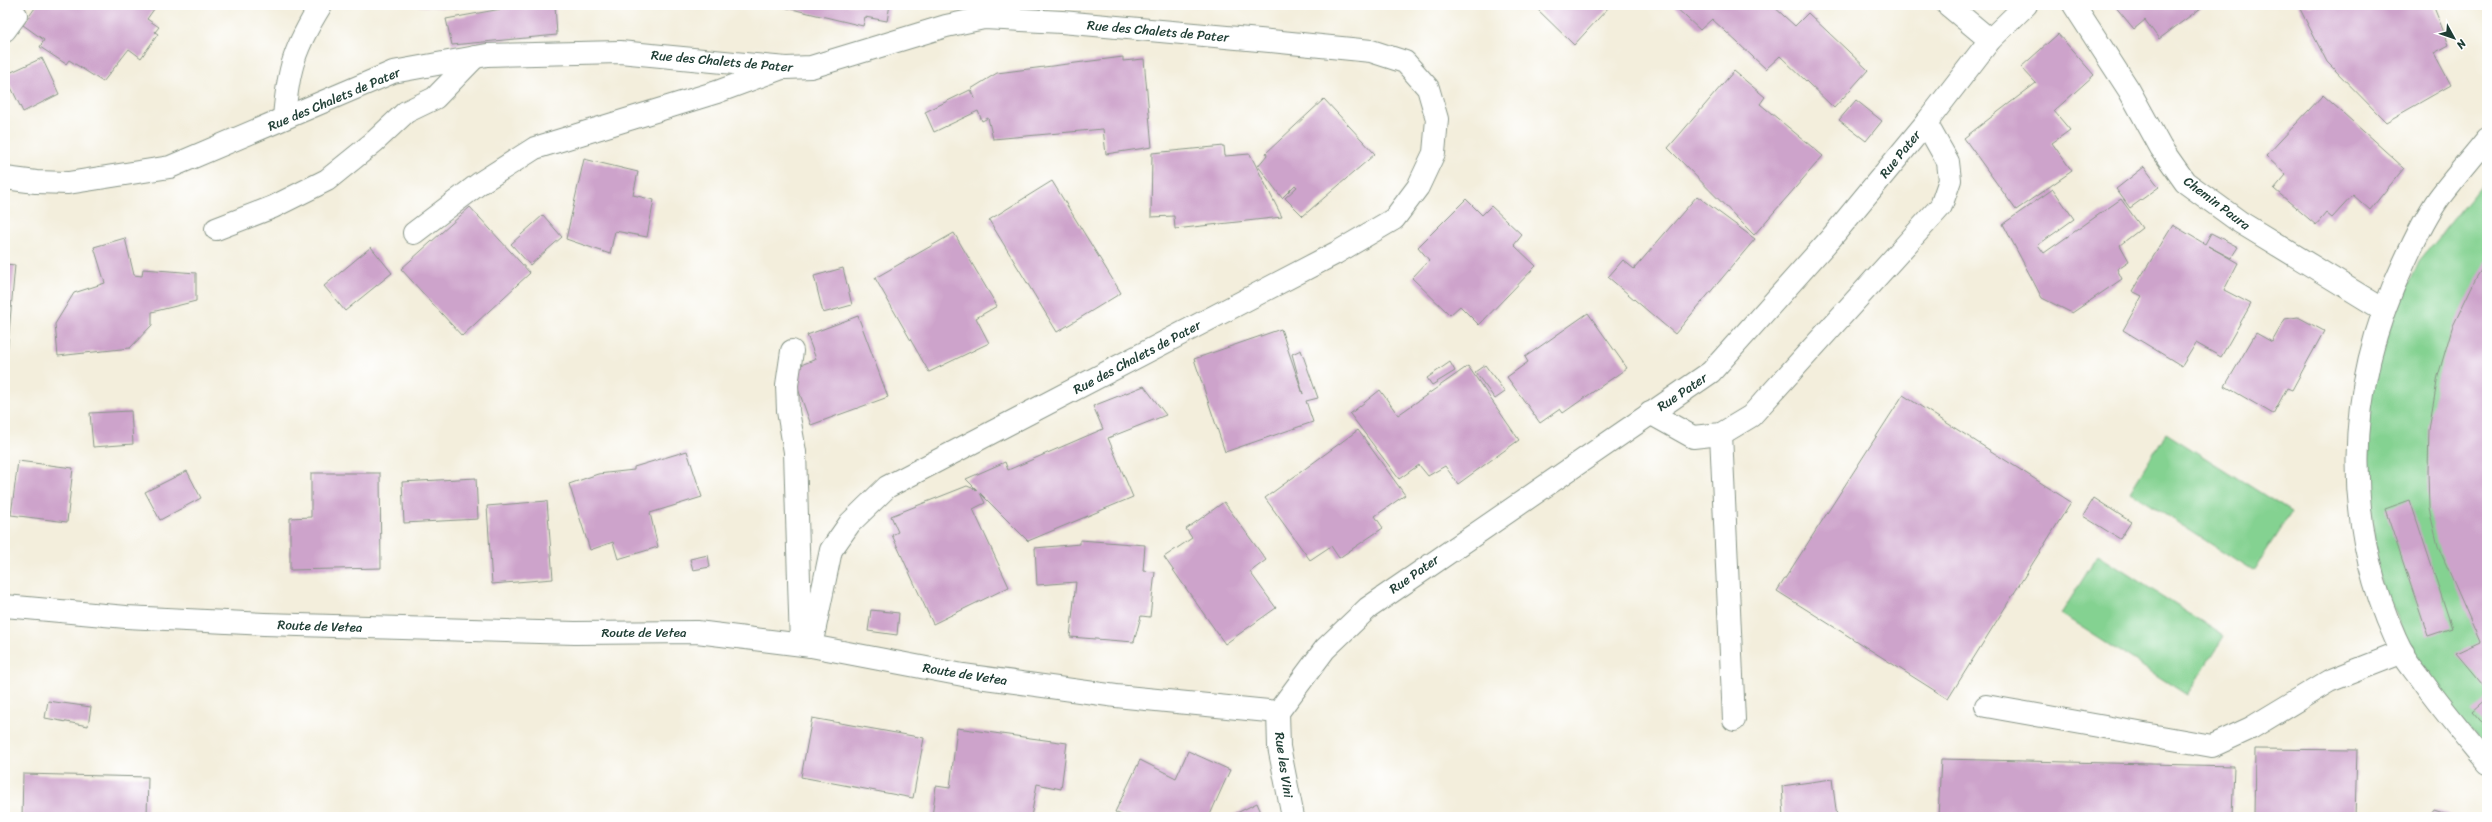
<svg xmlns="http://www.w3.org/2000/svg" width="2492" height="822" viewBox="0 0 2492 822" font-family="Sriracha,sans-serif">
	<rect width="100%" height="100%" fill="#fff"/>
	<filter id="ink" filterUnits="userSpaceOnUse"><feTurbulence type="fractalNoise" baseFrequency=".025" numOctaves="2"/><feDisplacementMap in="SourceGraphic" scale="8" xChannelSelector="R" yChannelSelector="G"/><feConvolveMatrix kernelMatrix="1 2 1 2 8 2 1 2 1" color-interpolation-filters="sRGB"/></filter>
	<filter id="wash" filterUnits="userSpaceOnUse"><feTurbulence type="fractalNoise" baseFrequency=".012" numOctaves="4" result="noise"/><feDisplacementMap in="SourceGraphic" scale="16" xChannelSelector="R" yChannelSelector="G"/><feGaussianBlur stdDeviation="0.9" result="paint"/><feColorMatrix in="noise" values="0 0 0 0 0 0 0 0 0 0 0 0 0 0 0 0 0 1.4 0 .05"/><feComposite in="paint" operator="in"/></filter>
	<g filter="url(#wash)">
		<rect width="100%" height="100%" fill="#f3eedc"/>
		<g fill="#84d291" stroke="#528862">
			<polygon points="2487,178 2487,746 2446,708 2410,648 2379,578 2367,477 2370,371 2419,261"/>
			<polygon points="2166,433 2291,512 2253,571 2130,492"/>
			<polygon points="2098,555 2224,636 2187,695 2061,614"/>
		</g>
		<g id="blocks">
			<g fill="#cda3cb">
				<polygon points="37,5 157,5 147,19 159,27 155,32 158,34 141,58 129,49 103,82 69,60 66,64 40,47 44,40 23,25"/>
				<polygon points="408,5 457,5 457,9"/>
				<polygon points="523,5 555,5 557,35 452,45 446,19"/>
				<polygon points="890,5 887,21 865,17 863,26 779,6"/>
				<polygon points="1533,5 1607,5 1609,7 1574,45"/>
				<polygon points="1673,5 1772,5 1795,26 1808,13 1868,70 1834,108 1780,56 1766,69 1712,19 1700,30"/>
				<polygon points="2114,5 2205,5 2159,39 2145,20 2134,29"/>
				<polygon points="2298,5 2433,5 2449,45 2434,53 2451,85 2386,122 2327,62"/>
				<polygon points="2058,34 2094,75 2054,111 2070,130 2052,143 2072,171 2016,210 1964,138 2036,83 2021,67"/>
				<polygon points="1123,57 1123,61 1144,59 1152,147 1106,154 1103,129 993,139 988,118 982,121 978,111 934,132 925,112 970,90 975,99 971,89 997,73"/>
				<polygon points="42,58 59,94 23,112 5,75"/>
				<polygon points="1734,71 1765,97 1760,104 1823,156 1754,235 1668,148"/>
				<polygon points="2323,95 2404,168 2370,210 2353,195 2332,218 2326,213 2316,225 2274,189 2286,175 2266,156"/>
				<polygon points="1324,99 1375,154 1303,216 1285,198 1297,187 1295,185 1282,198 1258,166 1267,155 1266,153"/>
				<polygon points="1856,100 1882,121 1866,141 1839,120"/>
				<polygon points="1224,146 1225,156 1250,154 1282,217 1175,229 1174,216 1151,217 1152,153"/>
				<polygon points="584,159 638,172 633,195 654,200 647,237 615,231 610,254 566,239"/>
				<polygon points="2144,167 2159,187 2130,208 2116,189"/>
				<polygon points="1052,181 1121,293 1057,332 989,220"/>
				<polygon points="2053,189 2074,219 2038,245 2044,253 2121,199 2142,228 2120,245 2129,261 2117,269 2122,279 2072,313 2042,298 2003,224"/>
				<polygon points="1697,196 1755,239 1675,334 1608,277 1623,260 1634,269"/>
				<polygon points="1466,199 1482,215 1491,206 1522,235 1514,245 1536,266 1479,325 1460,306 1450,315 1412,278 1429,260 1418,247"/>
				<polygon points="470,207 530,273 462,336 401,269"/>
				<polygon points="543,215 562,237 530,265 511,244"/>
				<polygon points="2173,225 2205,244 2211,233 2238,247 2231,258 2208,246 2238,263 2224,290 2251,304 2221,357 2196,343 2182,366 2123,330 2142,296 2132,291"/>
				<polygon points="954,233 997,306 976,318 989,343 929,372 875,278"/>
				<polygon points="125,238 134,275 142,276 143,269 196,273 196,301 152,312 152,325 130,348 58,356 55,324 74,293 105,283 94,247"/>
				<polygon points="371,247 392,273 345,311 324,286"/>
				<polygon points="2487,261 2487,690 2456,653 2480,642 2438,546 2429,509 2428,471 2429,429 2438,376 2452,328 2476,278"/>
				<polygon points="5,264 15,265 6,366 5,366"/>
				<polygon points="843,268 852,305 823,313 814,276"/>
				<polygon points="1588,313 1627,368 1563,413 1560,409 1540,423 1507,377 1528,362 1525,357"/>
				<polygon points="858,316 888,397 811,425 791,369 816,359 807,335"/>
				<polygon points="2298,317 2324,331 2292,390 2287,388 2273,414 2225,386 2256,333 2272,342 2285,319"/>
				<polygon points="1281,329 1303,394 1292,354 1301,350 1318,398 1306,401 1313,422 1225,452 1194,359"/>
				<polygon points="1450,362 1455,371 1432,385 1427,378"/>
				<polygon points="1485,365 1505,392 1495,399 1475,372"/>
				<polygon points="1468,366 1519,440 1458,484 1445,466 1428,476 1419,465 1399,479 1350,414 1380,390 1398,415"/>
				<polygon points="1144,386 1166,415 1108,438 1133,497 1028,541 980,493 985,503 973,509 1009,587 933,624 892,535 898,532 891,516 967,486 977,490 966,479 1005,462 1008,470 1103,429 1093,406"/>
				<polygon points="1903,395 2071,502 1948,699 1777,591"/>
				<polygon points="131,411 133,444 93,447 90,413"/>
				<polygon points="1358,430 1405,495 1375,516 1383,528 1339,558 1331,546 1310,560 1265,498"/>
				<polygon points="687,451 702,497 650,513 658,547 618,559 613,542 590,550 569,484 598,474 634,470 634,467"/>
				<polygon points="18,461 73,468 67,522 11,515"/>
				<polygon points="187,471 201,498 160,520 145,492"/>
				<polygon points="311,473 380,473 381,568 290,570 290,518 311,517"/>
				<polygon points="476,478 478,519 404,523 402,482"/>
				<polygon points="2094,498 2131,522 2120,539 2083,516"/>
				<polygon points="2410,500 2452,628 2428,636 2385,509"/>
				<polygon points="547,501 553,579 492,584 487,506"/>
				<polygon points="1224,502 1266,560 1250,572 1276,608 1225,644 1164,557 1192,538 1186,529"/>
				<polygon points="1080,540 1145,545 1143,571 1155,572 1150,617 1141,616 1134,642 1070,637 1076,582 1037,585 1035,548 1080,544"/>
				<polygon points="708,555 710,567 693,570 690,559"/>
				<polygon points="871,610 899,613 897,635 868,631"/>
				<polygon points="2487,698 2487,728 2472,711"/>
				<polygon points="48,701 91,707 88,726 45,718"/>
				<polygon points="812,718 924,738 913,798 801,777"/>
				<polygon points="957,728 1067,743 1061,789 1037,784 1031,817 932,817 936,786 950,788"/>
				<polygon points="2255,749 2357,750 2355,817 2254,817"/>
				<polygon points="1188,751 1230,770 1209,817 1125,817 1115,812 1140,760 1176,778"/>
				<polygon points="1941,759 2234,766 2232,817 1938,817"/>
				<polygon points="23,774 148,777 147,817 22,817"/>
				<polygon points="1832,779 1837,817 1784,817 1782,786"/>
				<polygon points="1257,803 1263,817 1229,817"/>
				<polygon points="2434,810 2456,817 2429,817"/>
			</g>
		</g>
	</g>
	<g filter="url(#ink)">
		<use href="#blocks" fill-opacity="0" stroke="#899688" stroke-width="1"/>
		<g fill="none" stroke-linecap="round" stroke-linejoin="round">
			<defs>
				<g id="service">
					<polyline points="5,30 16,15"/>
					<path d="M284,118C288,68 295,47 321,5"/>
					<polyline points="216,229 273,207 327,180 374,142 406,112 435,98 475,57"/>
					<polyline points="414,233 480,183 535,148 717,92 782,68"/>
					<polyline points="792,351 787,385 788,411 795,452 801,644"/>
					<polyline points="1650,413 1693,437 1721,434 1751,416 1941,206 1950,180 1948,162 1926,123"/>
					<polyline points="1721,434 1734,720"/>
				</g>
				<g id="minor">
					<polyline points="1948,5 1990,40"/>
					<polyline points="2074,5 2129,90 2161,148 2185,182 2240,222 2384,310"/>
					<path d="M2487,139C2471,159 2454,178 2439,198C2425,218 2414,241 2404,263C2344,388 2340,530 2404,656C2409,665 2417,673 2422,681C2443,710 2465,736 2487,763"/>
					<polyline points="5,178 36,182 68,183 170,167 393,72 487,55 620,52 786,68 811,67 946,26 984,18 1062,22 1281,42 1371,51 1405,62 1428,88 1437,119 1434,153 1418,187 1394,219 1336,253 887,487 850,523 831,550 811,646"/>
					<polyline points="5,606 126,617 264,624 575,633 697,632 811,646 963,675 1116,696 1278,712"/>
					<polyline points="1986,706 2212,746 2251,728 2329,681 2403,652"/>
					<polyline points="1278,712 1325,649 1368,608 1711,372 1831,238 1926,123 1990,40 2026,5"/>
					<polyline points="1278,712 1279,747 1293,817"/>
				</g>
			</defs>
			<use href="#service" stroke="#899688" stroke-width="24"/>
			<use href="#minor" stroke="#899688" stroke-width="24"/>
			<use href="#service" stroke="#fff" stroke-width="22"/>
			<use href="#minor" stroke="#fff" stroke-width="22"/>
		</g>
	</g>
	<g text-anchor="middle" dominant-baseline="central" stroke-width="3" stroke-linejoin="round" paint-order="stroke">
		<g font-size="13" fill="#1f3d34" stroke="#fff">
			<text transform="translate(1158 31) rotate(5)">Rue des Chalets de Pater</text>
			<text transform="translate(722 61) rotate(5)">Rue des Chalets de Pater</text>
			<text transform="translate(334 99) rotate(-23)">Rue des Chalets de Pater</text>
			<text transform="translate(1900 154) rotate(-51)">Rue Pater</text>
			<text transform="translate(2217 203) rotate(37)">Chemin Paura</text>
			<text transform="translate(1137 357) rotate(-28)">Rue des Chalets de Pater</text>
			<text transform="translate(1682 392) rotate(-34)">Rue Pater</text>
			<text transform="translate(1414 574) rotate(-35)">Rue Pater</text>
			<text transform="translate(320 626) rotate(2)">Route de Vetea</text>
			<text x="644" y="632">Route de Vetea</text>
			<text transform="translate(965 674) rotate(9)">Route de Vetea</text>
			<text transform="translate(1284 765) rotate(82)">Rue les Vini</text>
		</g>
	</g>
	<rect width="2492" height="822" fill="none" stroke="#fff" stroke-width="20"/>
	<g transform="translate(2454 38) rotate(130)" stroke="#ffffff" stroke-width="3" paint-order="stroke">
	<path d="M0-3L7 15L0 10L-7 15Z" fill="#1f3d34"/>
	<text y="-6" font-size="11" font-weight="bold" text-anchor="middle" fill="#1f3d34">N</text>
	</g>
</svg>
